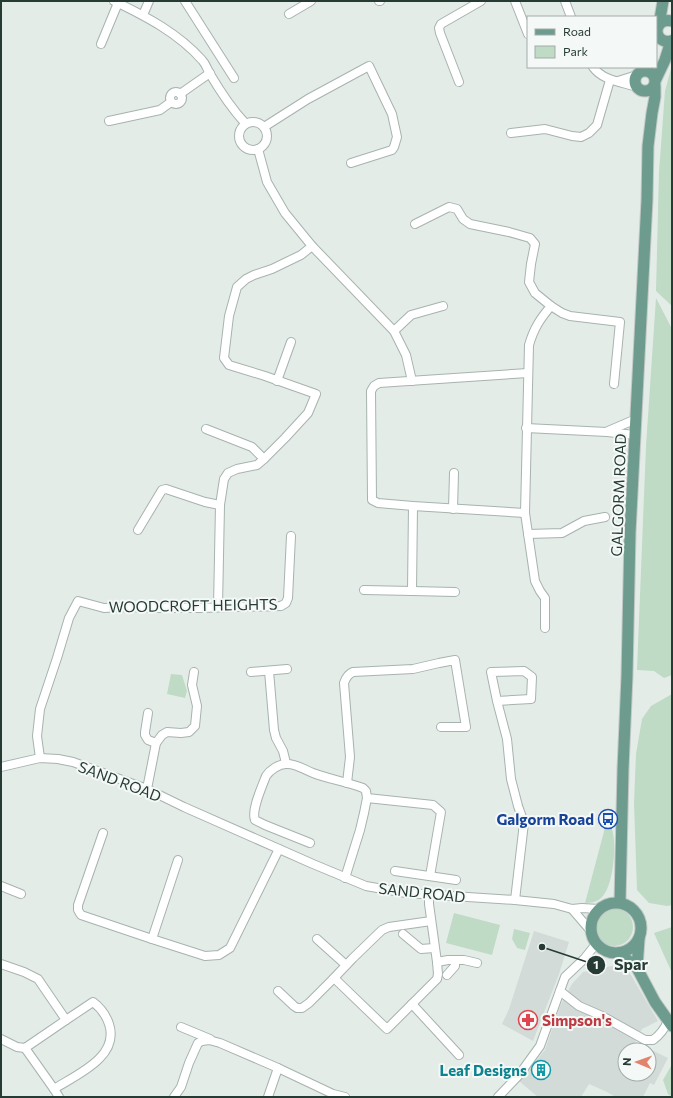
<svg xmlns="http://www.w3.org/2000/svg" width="673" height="1098" viewBox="0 0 673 1098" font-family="Commissioner,sans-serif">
	<rect width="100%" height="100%" fill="#e4ece8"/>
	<g fill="#d2dbd7" fill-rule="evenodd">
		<polygon points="534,931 569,942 559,974 533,1041 502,1024 509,1009"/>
		<path d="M616,965L628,970L658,1021L642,1029L635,1042L668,1058L654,1085L650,1083L643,1097H616L605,1091L589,1084L581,1097H538L519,1081L545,1050L560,1006L572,984L583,972ZM625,1050H649V1074H625Z"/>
	</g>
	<g fill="#bfdac5">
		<polygon points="672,65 672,306 656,291 659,172 665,91"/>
		<polygon points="656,298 671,327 672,376 672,675 664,678 654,671 637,670 646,446"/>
		<polygon points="171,674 182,675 187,691 185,698 167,694"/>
		<polygon points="672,694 672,905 667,906 649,903 637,890 634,803 636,754 642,719 651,706"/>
		<path d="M606,824H611C612,830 614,836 614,842C615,857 612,890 600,899C596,902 590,903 585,903Z"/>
		<circle cx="614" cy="927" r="19"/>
		<polygon points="454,913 500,925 492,955 446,943"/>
		<polygon points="672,927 672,973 654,933"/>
		<polygon points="514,929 530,933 525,950 517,948 512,939"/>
		<polygon points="671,1066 672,1066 672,1097 668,1094 663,1080"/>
	</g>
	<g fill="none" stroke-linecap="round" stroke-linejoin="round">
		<defs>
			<g id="minor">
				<path d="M114,1C147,17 178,33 202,60C206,64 207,69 210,74C220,91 232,109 245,123"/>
				<polyline points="185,1 234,78"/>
				<polyline points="379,1 380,1"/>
				<polyline points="515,1 528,34"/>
				<polyline points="565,1 571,17"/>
				<polyline points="289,14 311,1"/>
				<polyline points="143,15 149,1"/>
				<polyline points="101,44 118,3"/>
				<path d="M593,67C603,81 622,82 637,87"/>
				<polyline points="618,81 637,75"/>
				<polyline points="459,82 440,33 439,28 441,24 481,1"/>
				<circle cx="176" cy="98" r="6"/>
				<polyline points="180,94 210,73"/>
				<polyline points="109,121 160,110 171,102"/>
				<circle cx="253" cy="136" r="14"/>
				<polyline points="264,127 308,99 369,66 392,114 397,137 394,147 392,150 351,163"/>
				<polyline points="511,133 545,129 572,136 581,137 589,133 597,125 610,80"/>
				<polyline points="258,149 267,182 285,213 312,246 394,331 406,355 412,381"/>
				<polyline points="415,224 449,207 457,209 463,219 470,224 509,232 530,238 535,244 531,264 529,282 535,293 551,306 562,313 570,316 620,322 614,384"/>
				<polyline points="394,331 411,315 443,306"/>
				<polyline points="277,381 291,342"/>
				<polyline points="526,428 607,432 635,435"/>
				<polyline points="206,429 252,447 264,459"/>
				<polyline points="608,431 636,419"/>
				<polyline points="453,509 454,473"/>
				<polyline points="525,513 413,506 378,503 372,500 371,391 374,386 379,383 528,373"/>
				<polyline points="138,530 162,490 166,489 205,502 220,505"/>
				<polyline points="528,534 562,533 584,521 605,517"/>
				<polyline points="364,590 412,591 413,506"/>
				<polyline points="412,591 455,592"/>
				<polyline points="218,607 220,505 224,479 228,473 237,469 257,465 264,459 285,438 308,413 316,394 265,376 229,365 224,358 229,316 237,287 246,279 254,275 272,269 301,255 312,246"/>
				<path d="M545,628V598L540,591L535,581L525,513L529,345C534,328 540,319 551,306"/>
				<polyline points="269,671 274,730 276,738 283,751 286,763"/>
				<polyline points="251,672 287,669"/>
				<polyline points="497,701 531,699 532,677 524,671 491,672 497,701 507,739 511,779 518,806 524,823 515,900"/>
				<polyline points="148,713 145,732 145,735 148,740 156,743"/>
				<polyline points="40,758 37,736 40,709 57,658 69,618 78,601 104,608 124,607 161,608 199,608 281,606 286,603 288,598 291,536"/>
				<polyline points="1,767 40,758 58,759 73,762 147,789 184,807 313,864 366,886 406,893 515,900 554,904 572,909 582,908 599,909"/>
				<path d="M347,783L350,757L344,683C346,677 348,674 353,672L413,669L439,663L455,660L466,727H441"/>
				<polyline points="147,789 156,743 162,735 167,732 181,733 189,732 195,726 197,706 192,685 194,672"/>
				<polyline points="367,798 433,805 441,812 430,876"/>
				<polyline points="103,833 78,905 78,910 81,915 152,939 205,956 219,955 230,948 279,849"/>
				<path d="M310,843L265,825L255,820C251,810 262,787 266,776C270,770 279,764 286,764C295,763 305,770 313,773C329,779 347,782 363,788L366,791L367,798L364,813L360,830L345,878"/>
				<polyline points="395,871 456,880"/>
				<polyline points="1,886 21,894"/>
				<polyline points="572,909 590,930"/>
				<polyline points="403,934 421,949 434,948"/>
				<polyline points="152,939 178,860"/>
				<polyline points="317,939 346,965"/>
				<polyline points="437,962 448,960 464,960 477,963"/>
				<path d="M1,964L24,972L38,979L66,1020L93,1002C101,1008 106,1015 109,1024C120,1057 76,1075 54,1089L59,1097"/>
				<polyline points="447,975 455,966 455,960"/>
				<polyline points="334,978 387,1029 437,979 438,974 437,962 429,904 429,895"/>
				<polyline points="278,991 294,1006 297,1008 302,1008 309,1003 334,978 353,958 382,930 389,927 431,921"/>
				<path d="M560,991L579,1006L602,1016L645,1040H653C660,1035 664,1030 668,1021"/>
				<polyline points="412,1004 459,1055"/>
				<polyline points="181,1027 210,1039"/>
				<polyline points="1,1039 17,1047 25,1048 66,1020"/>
				<polyline points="25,1048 54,1089"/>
				<polyline points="174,1097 181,1087 189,1063 198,1043 202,1041 209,1040 220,1043 278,1068 333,1094 345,1097"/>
				<polyline points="268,1097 278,1068"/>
				<polyline points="498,1097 519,1075 540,1046 565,977 584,959 596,944"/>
			</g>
			<g id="major">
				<path d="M672,21C652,17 652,45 672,41"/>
				<polyline points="659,25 663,1"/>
				<circle cx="645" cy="81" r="10"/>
				<polyline points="656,79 665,60 671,41"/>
				<polyline points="620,902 623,769 627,676 630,533 647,200 648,146 652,113 655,97 655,86"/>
				<circle cx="616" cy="928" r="25"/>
				<polyline points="619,953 637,968 655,1002 672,1026"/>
				<polyline points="637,968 639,939"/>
			</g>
		</defs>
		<use href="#minor" stroke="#a7b3ae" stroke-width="10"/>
		<use href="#major" stroke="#c2c8c6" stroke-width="13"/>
		<use href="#minor" stroke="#fff" stroke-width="8"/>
		<use href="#major" stroke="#6d9c8e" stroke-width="11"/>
	</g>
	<defs>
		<symbol id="bus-ring" viewBox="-11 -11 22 22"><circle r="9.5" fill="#f4f8f6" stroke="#1a4fb4" stroke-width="1.5"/><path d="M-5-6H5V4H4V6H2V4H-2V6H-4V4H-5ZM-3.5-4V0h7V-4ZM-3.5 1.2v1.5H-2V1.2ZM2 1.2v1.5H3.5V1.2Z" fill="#1a4fb4"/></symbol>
		<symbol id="pharmacy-ring" viewBox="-11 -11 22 22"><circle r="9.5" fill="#f4f8f6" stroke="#e0444e" stroke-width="1.5"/><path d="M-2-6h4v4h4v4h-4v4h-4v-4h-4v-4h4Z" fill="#e0444e"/></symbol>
		<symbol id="building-ring" viewBox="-11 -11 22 22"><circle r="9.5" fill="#f4f8f6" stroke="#0f9aa8" stroke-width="1.5"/><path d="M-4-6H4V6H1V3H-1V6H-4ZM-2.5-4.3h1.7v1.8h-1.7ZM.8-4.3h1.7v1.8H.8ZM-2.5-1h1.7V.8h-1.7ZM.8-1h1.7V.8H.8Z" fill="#0f9aa8"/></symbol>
	</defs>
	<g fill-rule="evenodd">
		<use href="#bus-ring" x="597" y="808" width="22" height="22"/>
		<use href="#pharmacy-ring" x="517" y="1009" width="22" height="22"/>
		<use href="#building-ring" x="530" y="1059" width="22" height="22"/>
	</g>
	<g text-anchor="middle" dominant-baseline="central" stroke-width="4" stroke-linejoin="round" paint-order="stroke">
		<g font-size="15" fill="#253b34" stroke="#f4f8f6">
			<text transform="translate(618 495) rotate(-88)">GALGORM ROAD</text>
			<text transform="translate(193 605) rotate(-1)">WOODCROFT HEIGHTS</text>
			<text transform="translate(120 781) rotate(21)">SAND ROAD</text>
			<text transform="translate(422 892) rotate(6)">SAND ROAD</text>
		</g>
		<g font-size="15" font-weight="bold" fill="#164399" stroke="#f4f8f6" text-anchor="end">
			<text x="594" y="819">Galgorm Road</text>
		</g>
		<g font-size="15" font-weight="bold" fill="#be3a42" stroke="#f4f8f6" text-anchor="start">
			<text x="542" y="1020">Simpson's</text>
		</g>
		<g font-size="15" font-weight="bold" fill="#0d838f" stroke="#f4f8f6" text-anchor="end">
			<text x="527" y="1070">Leaf Designs</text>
		</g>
	</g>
	<path fill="none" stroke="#253b34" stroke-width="1.5" d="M542 947L596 965"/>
	<g fill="#253b34" stroke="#f4f8f6" stroke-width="1.5">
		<circle cx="542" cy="947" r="4"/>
		<circle cx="596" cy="965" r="10"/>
	</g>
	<g font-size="12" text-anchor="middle" font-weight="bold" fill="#fff">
		<text x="596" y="969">1</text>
	</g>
	<g font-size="16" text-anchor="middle" font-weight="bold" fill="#253b34" stroke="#f4f8f6" stroke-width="4" stroke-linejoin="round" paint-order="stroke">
		<text x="631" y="970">Spar</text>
	</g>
	<rect width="673" height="1098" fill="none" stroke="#253b34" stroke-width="4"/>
	<rect x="527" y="16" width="130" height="52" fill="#f4f8f6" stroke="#a1aca8"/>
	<rect x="535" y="29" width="20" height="6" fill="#6d9c8e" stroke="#a1aca8"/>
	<text x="563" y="36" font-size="12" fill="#253b34">Road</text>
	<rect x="535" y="46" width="20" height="12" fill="#bfdac5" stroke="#a1aca8"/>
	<text x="563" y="56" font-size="12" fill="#253b34">Park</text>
	<g transform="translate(637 1062) rotate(272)"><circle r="19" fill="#f4f8f6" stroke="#a1aca8"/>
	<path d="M0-3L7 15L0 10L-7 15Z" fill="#e2846b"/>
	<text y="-6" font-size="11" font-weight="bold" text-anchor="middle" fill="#253b34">N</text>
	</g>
</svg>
